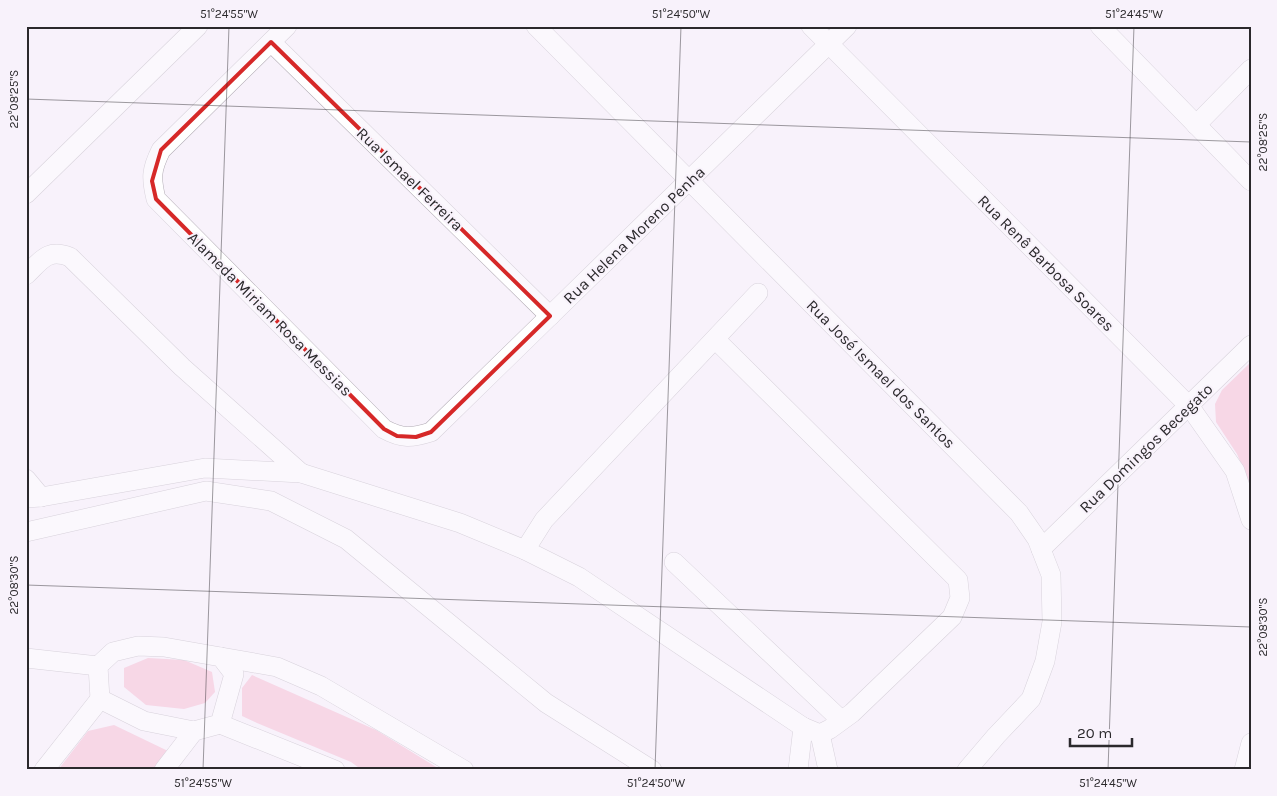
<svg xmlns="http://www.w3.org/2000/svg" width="1277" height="796" viewBox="0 0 1277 796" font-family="Karla,sans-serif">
	<rect width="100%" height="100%" fill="#f8f2fb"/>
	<g fill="#f5b5cd">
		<polygon points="1251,362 1251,487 1237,454 1216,422 1215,404 1222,390"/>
		<polygon points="148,658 184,660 212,672 215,692 205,703 184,709 146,705 124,687 124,668"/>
		<polygon points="252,675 376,730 441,770 362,770 351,762 257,723 242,716 242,688"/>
		<polygon points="114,725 168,751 158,770 58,770 88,731"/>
	</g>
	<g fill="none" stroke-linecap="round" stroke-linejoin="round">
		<defs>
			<g id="street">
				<path d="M287,26L161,150C151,170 151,178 156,199L384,429C402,439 412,438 431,432L847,26"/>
				<polyline points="536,26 1019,513 1037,539 1051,575 1052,622 1045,661 1031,699 996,736 967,770"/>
				<polyline points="811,26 1190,407 1235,471 1251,520"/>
				<polyline points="1100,26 1251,181"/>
				<polyline points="271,42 550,316"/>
				<polyline points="1196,125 1251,69"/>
				<polyline points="26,194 198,26"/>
				<path d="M26,275C41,261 47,248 70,257L182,367L301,473"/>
				<polyline points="715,339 958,580 960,598 952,617 852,713 830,729 820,734 803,727 579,577 525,550 544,520 758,293"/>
				<polyline points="26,479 41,497"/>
				<polyline points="26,498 41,497 205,468 301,473 460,523 525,550"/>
				<polyline points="26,532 206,491 271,501 346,539 546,703 652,770"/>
				<polyline points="1041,549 1251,345"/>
				<polyline points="674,562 841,720"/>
				<polygon points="138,646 164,647 221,657 234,674 220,724 194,731 144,721 100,699 98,666 113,652"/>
				<polyline points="221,657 277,667 321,686 464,770"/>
				<polyline points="26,658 98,666"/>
				<polyline points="220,724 335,770"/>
				<polyline points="820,734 828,770"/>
				<polyline points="44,770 100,699"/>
				<polyline points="164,770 194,731"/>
				<polyline points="798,770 803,727"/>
				<polyline points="1244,770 1251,743"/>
			</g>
		</defs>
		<use href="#street" stroke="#b2acb5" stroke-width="20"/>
		<use href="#street" stroke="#fff" stroke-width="19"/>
	</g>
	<path d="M0 0H1277V796H0ZM271,42L550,316L431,432L416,437L397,436L384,429L156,199L152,181L161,150Z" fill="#f8f2fb" fill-opacity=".55" fill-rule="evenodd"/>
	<path fill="none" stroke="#d62828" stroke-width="4" stroke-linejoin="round" d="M271,42L550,316L431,432L416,437L397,436L384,429L156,199L152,181L161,150Z"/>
	<path fill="none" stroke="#2b292c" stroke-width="1" stroke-opacity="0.45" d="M26,99L1251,142M26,585L1251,627M203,770L229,26M655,770L681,26M1108,770L1134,26"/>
	<g text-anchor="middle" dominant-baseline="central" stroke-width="4" stroke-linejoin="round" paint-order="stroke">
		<g font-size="16" fill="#2b292c" stroke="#f8f2fb">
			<text transform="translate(410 179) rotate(44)">Rua Ismael Ferreira</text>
			<text transform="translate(634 235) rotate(-44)">Rua Helena Moreno Penha</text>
			<text transform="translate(1046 263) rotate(45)">Rua Renê Barbosa Soares</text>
			<text transform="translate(270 314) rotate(45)">Alameda Miriam Rosa Messias</text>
			<text transform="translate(881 374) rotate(45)">Rua José Ismael dos Santos</text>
			<text transform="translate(1146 448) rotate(-44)">Rua Domingos Becegato</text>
		</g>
	</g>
	<rect width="1277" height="796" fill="none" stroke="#f8f2fb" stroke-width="55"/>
	<path d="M1070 738v8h62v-8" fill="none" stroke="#2b292c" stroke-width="2.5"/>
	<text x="1077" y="738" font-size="15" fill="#2b292c" stroke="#f8f2fb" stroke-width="4" paint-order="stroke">20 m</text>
	<rect x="28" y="28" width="1222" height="740" fill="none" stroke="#2b292c" stroke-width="2"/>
	<g font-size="12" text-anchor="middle" fill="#2b292c">
		<text x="229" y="18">51°24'55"W</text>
		<text x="681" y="18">51°24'50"W</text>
		<text x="1134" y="18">51°24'45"W</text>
		<text transform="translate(14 99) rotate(-90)" y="4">22°08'25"S</text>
		<text transform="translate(1263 142) rotate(-90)" y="4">22°08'25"S</text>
		<text transform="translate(14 585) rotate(-90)" y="4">22°08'30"S</text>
		<text transform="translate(1263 627) rotate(-90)" y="4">22°08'30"S</text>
		<text x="203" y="787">51°24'55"W</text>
		<text x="656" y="787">51°24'50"W</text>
		<text x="1108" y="787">51°24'45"W</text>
	</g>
</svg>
